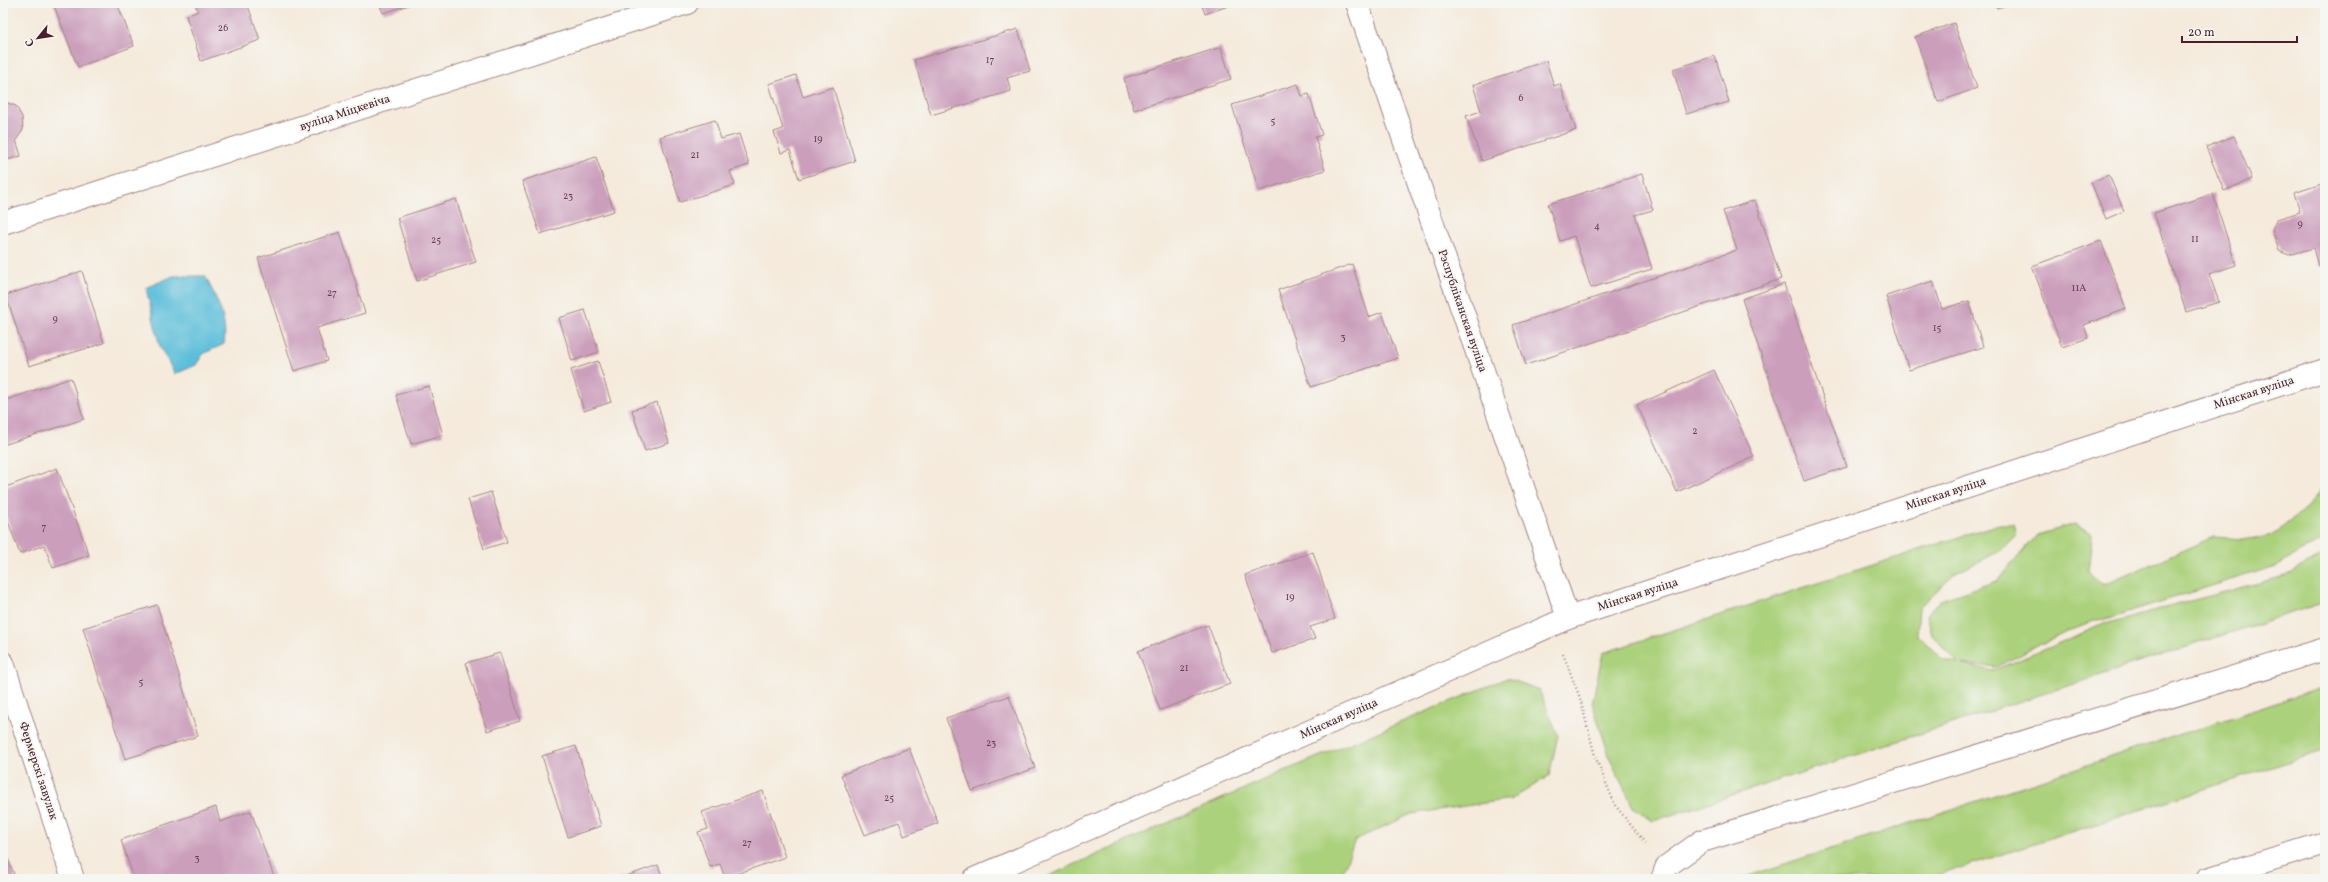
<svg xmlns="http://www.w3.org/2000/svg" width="2328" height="882" viewBox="0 0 2328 882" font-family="Vollkorn,serif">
	<rect width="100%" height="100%" fill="#f6f6f2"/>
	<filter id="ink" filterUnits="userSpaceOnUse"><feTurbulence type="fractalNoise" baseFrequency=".025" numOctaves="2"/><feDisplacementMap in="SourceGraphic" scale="8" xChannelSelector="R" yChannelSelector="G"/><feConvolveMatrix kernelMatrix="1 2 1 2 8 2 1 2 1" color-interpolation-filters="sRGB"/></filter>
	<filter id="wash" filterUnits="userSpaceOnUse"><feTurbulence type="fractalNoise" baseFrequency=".012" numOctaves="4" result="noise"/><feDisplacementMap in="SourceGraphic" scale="16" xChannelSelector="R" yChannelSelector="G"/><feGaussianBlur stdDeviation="0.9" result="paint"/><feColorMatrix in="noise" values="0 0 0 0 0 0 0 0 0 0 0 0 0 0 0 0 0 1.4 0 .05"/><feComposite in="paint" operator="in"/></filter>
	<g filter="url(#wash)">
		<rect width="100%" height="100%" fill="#f5eadb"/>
		<g fill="#abd17b" stroke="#7a7853">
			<polygon points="2325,484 2325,538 2276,566 2066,631 1997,667 1963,664 1993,671 2104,624 2285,576 2325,553 2325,602 1653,821 1633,807 1611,761 1592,703 1603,653 1999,524 2014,524 2017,535 2000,551 1956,573 1919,607 1917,634 1943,660 1958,663 1932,635 1927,615 1940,600 1997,581 2037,535 2076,524 2092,534 2088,572 2104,585 2213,537 2259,540 2277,532 2308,506"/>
			<polygon points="1507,678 1539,690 1558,735 1549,776 1512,799 1411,814 1355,840 1342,874 1332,879 1042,879 1282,772"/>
			<polygon points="2325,687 2325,750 1926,879 1739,879"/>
		</g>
		<path fill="#5cbeda" stroke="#536e82" d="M173,276H205C216,297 228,320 224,344L203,354L196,365L175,374L160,347L146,288Z"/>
		<g id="blocks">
			<g fill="#cb9ebc">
				<polygon points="53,3 117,3 134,46 78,67"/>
				<polygon points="195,3 247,3 260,40 201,61 186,16 198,11"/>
				<polygon points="379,3 408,3 409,5 383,13"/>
				<polygon points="1201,3 1237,3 1205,14"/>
				<polygon points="1995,3 2014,3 1997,8"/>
				<polygon points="1954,23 1977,88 1938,102 1915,37"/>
				<polygon points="1018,29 1030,71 1007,78 1011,91 931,115 914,60"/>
				<polygon points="1221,47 1231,79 1134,110 1124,78"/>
				<polygon points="1715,56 1729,102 1686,114 1673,69"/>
				<polygon points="1546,61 1554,86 1560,84 1576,130 1482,161 1466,116 1481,111 1473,85"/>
				<polygon points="796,75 803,97 833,87 855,161 799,179 790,150 781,153 774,132 783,129 769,84"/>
				<polygon points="1298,84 1302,96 1309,94 1322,135 1315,137 1325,170 1259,191 1232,105"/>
				<polygon points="3,97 5,102 16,106 22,117 23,130 16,140 21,156 3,161"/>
				<polygon points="715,120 721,139 739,134 749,165 730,171 735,185 680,202 660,137"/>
				<polygon points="2234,136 2252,179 2224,191 2206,147"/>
				<polygon points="596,157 614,211 540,234 522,181"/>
				<polygon points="1642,174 1653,210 1635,215 1652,269 1591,288 1574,236 1560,241 1548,204"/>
				<polygon points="2109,175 2124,211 2106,219 2091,182"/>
				<polygon points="2325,183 2325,263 2318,266 2313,248 2289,255 2279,251 2272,229 2277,219 2300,212 2294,193"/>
				<polygon points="2213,194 2236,265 2209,274 2219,302 2186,312 2154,213"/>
				<polygon points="456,199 476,262 417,281 397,218"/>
				<polygon points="1755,200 1781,279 1526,365 1513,325 1737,250 1723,211"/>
				<polygon points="340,232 365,313 317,328 327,361 294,371 258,258"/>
				<polygon points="2101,241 2126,309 2084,325 2088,338 2062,347 2032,266"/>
				<polygon points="1352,264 1369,317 1382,312 1398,358 1311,387 1278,290"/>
				<polygon points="82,271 104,343 29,366 6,295"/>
				<polygon points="1933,281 1942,309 1969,301 1983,347 1909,370 1886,296"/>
				<polygon points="1784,284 1847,467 1804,481 1742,299"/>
				<polygon points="585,310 599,352 572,361 559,318"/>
				<polygon points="598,361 611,402 584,411 571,370"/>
				<polygon points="1714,370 1754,457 1677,492 1637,405"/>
				<polygon points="71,378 84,419 3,445 3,401"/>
				<polygon points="429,386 443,435 411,444 396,395"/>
				<polygon points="657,402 669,443 645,451 632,410"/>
				<polygon points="57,468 89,555 53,568 44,545 20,554 3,508 3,488"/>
				<polygon points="491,492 507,542 484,549 468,499"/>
				<polygon points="1313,552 1335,619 1310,627 1315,639 1272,653 1245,575"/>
				<polygon points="157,605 198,736 125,759 83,628"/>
				<polygon points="1208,625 1230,684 1160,710 1138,651"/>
				<polygon points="500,653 520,721 487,731 466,663"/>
				<polygon points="1009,696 1035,768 972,791 946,718"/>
				<polygon points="576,746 601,826 568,837 542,756"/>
				<polygon points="909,748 938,823 904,836 899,822 865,835 841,775"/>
				<polygon points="763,791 785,857 725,878 720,864 710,867 698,832 708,829 702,812"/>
				<polygon points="216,807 220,822 251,811 274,877 134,879 121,840"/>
				<polygon points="3,847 16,879 3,879"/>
				<polygon points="658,865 663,879 618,879"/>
			</g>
		</g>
	</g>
	<g filter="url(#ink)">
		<use href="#blocks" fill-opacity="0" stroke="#a08483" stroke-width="1"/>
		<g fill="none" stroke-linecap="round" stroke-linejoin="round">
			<defs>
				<g id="minor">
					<polyline points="1357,3 1568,618"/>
					<polyline points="3,223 687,3"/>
					<polyline points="3,663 73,879"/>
					<polyline points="974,879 1568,618 2325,370"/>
					<polyline points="1662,879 1667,866 1702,841 2325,649"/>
					<polyline points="2207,879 2325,843"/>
				</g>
			</defs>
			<use href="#minor" stroke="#a08483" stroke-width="24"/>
			<polyline stroke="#a08483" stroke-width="2.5" stroke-dasharray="1 3" stroke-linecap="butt" points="1563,654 1580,698 1595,756 1615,805 1645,843"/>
			<use href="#minor" stroke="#fff" stroke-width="22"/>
		</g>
	</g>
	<g text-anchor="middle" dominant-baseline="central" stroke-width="4" stroke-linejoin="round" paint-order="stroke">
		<g font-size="10" fill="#6a3f4f">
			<text x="223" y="28">26</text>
			<text x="990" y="60">17</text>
			<text x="1521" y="98">6</text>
			<text x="1273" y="121">5</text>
			<text x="818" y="139">19</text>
			<text x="695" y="155">21</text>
			<text x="568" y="196">23</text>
			<text x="2300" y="224">9</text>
			<text x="1597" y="226">4</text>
			<text x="2195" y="239">11</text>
			<text x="436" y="240">25</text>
			<text x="2079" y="288">11А</text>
			<text x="332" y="293">27</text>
			<text x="55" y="319">9</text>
			<text x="1937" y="328">15</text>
			<text x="1343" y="337">3</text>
			<text x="1695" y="431">2</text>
			<text x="44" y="527">7</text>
			<text x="1290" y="597">19</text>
			<text x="1184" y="668">21</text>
			<text x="141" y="682">5</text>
			<text x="991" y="743">23</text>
			<text x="889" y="798">25</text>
			<text x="747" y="843">27</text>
			<text x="197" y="858">3</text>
		</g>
		<g font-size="12" fill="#4a1f2b" stroke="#f6f6f2">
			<text transform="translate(345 113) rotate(-18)">вуліца Міцкевіча</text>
			<text transform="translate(1462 311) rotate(71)">Рэспубліканская вуліца</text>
			<text transform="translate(2254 393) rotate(-18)">Мінская вуліца</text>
			<text transform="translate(1946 494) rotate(-18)">Мінская вуліца</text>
			<text transform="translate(1638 595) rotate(-18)">Мінская вуліца</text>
			<text transform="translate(1339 719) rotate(-24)">Мінская вуліца</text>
			<text transform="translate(38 771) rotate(72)">Фермерскі завулак</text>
		</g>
	</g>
	<rect width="2328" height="882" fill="none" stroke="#f6f6f2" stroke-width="16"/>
	<g transform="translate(38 38) rotate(240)" stroke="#f6f6f2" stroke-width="3" paint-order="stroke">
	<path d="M0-3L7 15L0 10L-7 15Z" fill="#4a1f2b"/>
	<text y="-6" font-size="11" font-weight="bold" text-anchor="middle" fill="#4a1f2b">С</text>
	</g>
	<path d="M2182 36v6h115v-6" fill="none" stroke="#4a1f2b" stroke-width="2"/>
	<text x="2188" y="36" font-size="12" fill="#4a1f2b" stroke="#f6f6f2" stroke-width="3" paint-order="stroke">20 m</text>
</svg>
